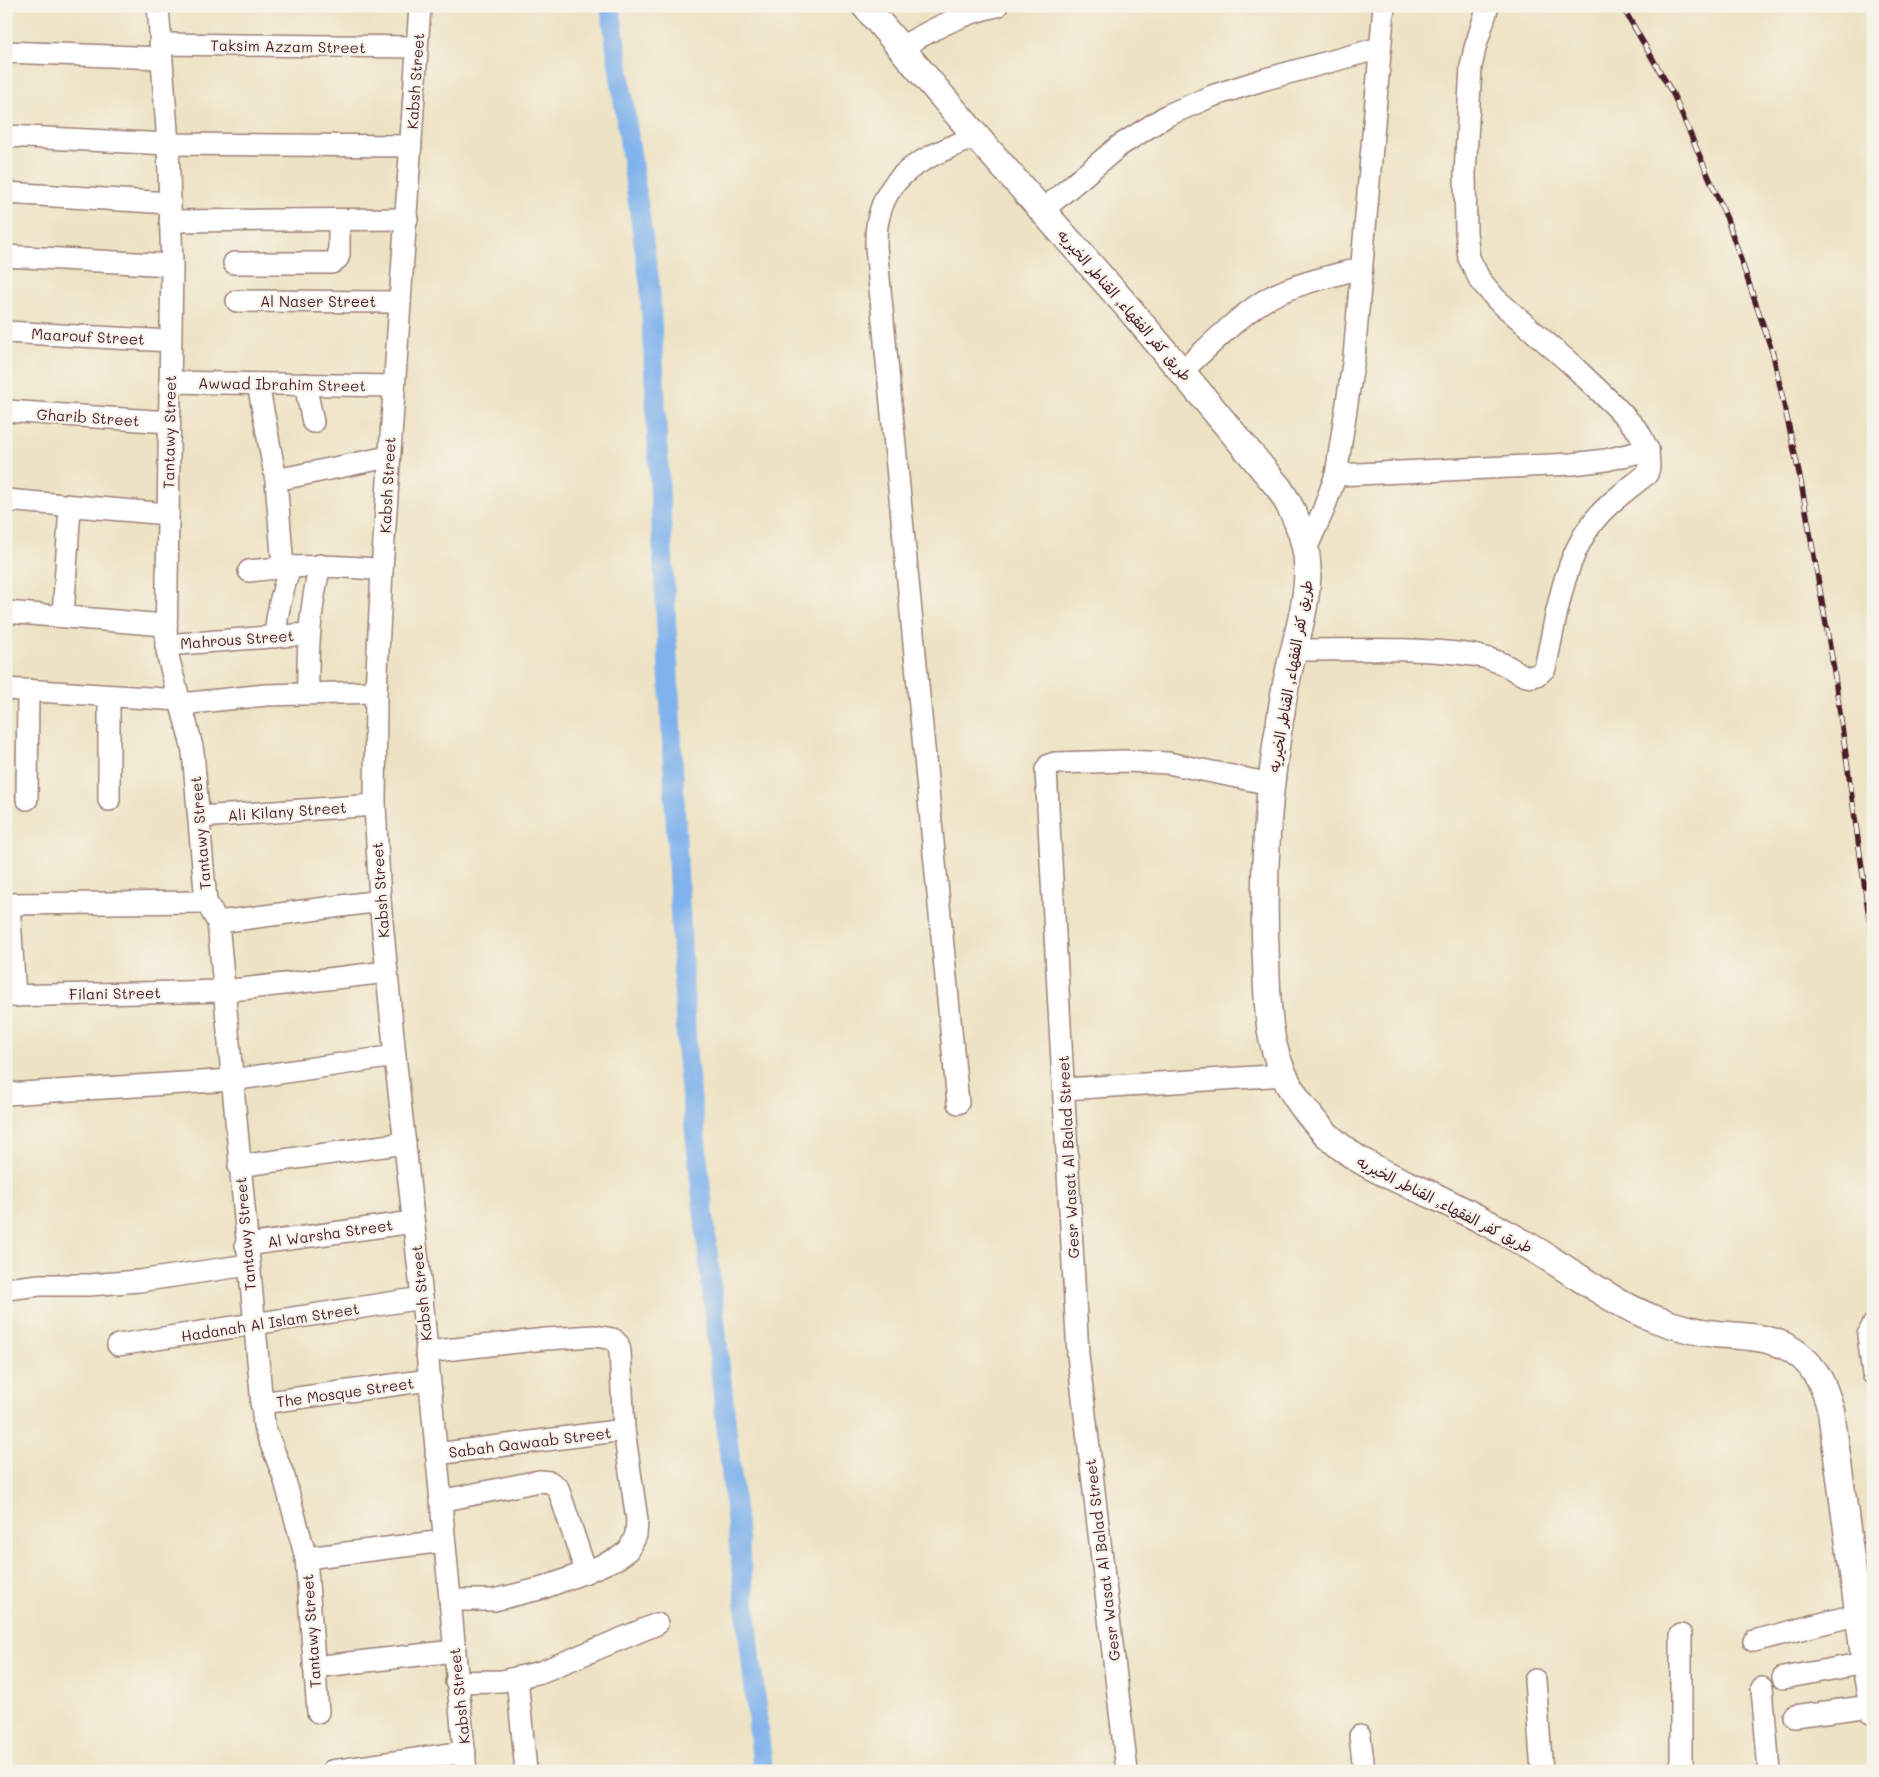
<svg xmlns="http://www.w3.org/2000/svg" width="1879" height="1777" viewBox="0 0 1879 1777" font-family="Mali,'Playpen Sans Arabic',sans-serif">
	<rect width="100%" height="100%" fill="#f7f3e8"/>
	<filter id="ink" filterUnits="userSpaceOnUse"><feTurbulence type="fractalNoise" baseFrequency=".02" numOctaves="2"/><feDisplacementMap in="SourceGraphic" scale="10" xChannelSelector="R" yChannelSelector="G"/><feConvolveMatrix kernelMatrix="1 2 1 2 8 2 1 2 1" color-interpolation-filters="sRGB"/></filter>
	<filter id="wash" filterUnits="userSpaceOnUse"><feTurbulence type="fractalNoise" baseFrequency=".0096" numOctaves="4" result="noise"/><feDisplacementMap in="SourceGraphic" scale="20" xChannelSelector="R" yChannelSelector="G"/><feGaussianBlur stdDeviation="1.12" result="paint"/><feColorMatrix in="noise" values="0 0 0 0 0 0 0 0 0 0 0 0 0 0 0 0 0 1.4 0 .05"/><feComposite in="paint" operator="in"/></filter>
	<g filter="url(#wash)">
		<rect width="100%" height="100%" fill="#ede2c3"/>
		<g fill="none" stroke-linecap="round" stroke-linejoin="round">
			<polyline stroke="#80b2ec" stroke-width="20" points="610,6 650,287 687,1057 763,1771"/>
		</g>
	</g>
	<g filter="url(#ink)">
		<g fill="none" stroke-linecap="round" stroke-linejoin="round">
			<defs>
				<g id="minor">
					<path d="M158,6L168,144L172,265L166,645C172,681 186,716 193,752L206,902L218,922L264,1426L284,1477L306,1558L318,1712"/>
					<polyline points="420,6 382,570 376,692 375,805 380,901 395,1056 422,1298 466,1771"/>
					<polyline points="160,44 416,47"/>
					<path d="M901,47C932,30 962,13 997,6"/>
					<polyline points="6,52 161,58"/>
					<polyline points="6,136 168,144 411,146"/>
					<polyline points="6,193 170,203"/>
					<polyline points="1043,210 1119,146 1168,115 1212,96 1262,80 1380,48"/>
					<polyline points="170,221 407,219"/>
					<polyline points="6,256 172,265"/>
					<polyline points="234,263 332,263 338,258 339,254 339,220"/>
					<polyline points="237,301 400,302"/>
					<polyline points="6,332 170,341"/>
					<path d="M1182,371C1208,348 1237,317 1267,299C1296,283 1329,277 1361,268"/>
					<polyline points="170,382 393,386"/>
					<polyline points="258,384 276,480 283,567"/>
					<polyline points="305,384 313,422"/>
					<polyline points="6,411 169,422"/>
					<polyline points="1336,475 1572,464 1606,460 1648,450"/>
					<polyline points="276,480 388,457"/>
					<polyline points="6,500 168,514"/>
					<polyline points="1306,549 1323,511 1336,475 1354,357 1384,6"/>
					<path d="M249,571C297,565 335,565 382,570"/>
					<polyline points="6,612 165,625"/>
					<polyline points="63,616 70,506"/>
					<path d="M275,637C277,612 282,589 291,566"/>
					<polyline points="166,645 308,634"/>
					<path d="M1293,650C1353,650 1414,647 1473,655C1484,657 1495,660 1505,665C1521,673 1530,685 1545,668C1556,621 1561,567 1590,526C1605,505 1627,490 1647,474L1649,467L1648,450L1639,432L1615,406L1570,363L1496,299L1480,280L1469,258L1466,232L1465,174L1471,67L1475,48L1488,6"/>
					<polyline points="6,689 180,700"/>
					<path d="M308,693C307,649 310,608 320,565"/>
					<polyline points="109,696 109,800"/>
					<polyline points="181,704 266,695 376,692"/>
					<polyline points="27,799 28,690"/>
					<polyline points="199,817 375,805"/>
					<polyline points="6,904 206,902"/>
					<polyline points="9,904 15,996"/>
					<polyline points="218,922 380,901"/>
					<polyline points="6,996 224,991 387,972"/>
					<polyline points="1065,1089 1285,1075"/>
					<polyline points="6,1094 232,1080 395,1056"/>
					<path d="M958,1103L876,247C876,238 876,228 878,220C889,167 932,156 976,136"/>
					<polyline points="239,1166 405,1143"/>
					<polyline points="246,1245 413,1222"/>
					<polyline points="6,1289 40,1285 89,1285 139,1281 248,1265"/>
					<polyline points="1873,1325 1868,1335 1873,1374"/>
					<polyline points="118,1345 422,1298"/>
					<polyline points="426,1352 546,1339 595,1336 613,1339 618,1344 620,1351 624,1430 637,1520 636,1535 629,1550 618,1558 586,1572 543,1588 494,1600 450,1600"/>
					<polyline points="261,1403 429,1380"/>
					<polyline points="436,1454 624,1430"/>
					<polyline points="440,1501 539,1481 550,1482 558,1488 586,1572"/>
					<polyline points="306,1558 444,1541"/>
					<polyline points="1754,1641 1859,1614"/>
					<polyline points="314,1667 454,1651"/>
					<polyline points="517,1678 526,1771"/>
					<polyline points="1783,1678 1865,1663"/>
					<polyline points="1535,1680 1542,1771"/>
					<polyline points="456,1682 502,1681 541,1672 657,1624"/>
					<polyline points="1762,1688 1769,1771"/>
					<polyline points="1794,1716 1872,1706"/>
					<polyline points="1360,1736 1364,1771"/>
					<polyline points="332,1771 465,1752"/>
					<polyline points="1127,1771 1078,1355 1046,770 1049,765 1055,763 1125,761 1168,763 1271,784"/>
					<polyline points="1681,1771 1681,1635"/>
				</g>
				<path id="tertiary" d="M865,6L976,136L1126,305L1279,488C1317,546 1311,581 1295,646C1289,668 1284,691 1281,714C1267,796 1262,879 1266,962C1267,987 1267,1013 1272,1038C1277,1062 1288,1087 1303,1107C1339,1157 1379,1171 1432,1195C1453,1205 1474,1216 1495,1227C1513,1237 1532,1247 1550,1259C1584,1280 1616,1304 1655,1319C1674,1326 1695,1332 1716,1334C1739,1336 1764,1336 1785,1346C1812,1359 1824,1383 1831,1411L1865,1663L1873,1710"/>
			</defs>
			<use href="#minor" stroke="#9c8077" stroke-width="24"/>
			<use href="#tertiary" stroke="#9c8077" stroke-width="29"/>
			<use href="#minor" stroke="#fff" stroke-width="21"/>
			<use href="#tertiary" stroke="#fff" stroke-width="26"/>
			<defs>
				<polyline id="rail" points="1622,6 1673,94 1727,219 1773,354 1801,482 1833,664 1873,945"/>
			</defs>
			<use href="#rail" stroke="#4a1f2b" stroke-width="5.5"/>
			<use href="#rail" stroke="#f7f3e8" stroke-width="4" stroke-dasharray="11" stroke-linecap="butt"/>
		</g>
	</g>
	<g text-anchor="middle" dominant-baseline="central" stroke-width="4.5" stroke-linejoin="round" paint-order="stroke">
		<g font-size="15" fill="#4a1f2b" stroke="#f7f3e8">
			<text transform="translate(288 46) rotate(1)">Taksim Azzam Street</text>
			<text transform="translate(415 81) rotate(-86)">Kabsh Street</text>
			<text x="318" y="301">Al Naser Street</text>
			<text transform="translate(1125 305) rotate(49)">طريق كفر الفقهاء, القناطر الخيريه</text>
			<text transform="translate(88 336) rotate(3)">Maarouf Street</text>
			<text transform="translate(282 384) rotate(1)">Awwad Ibrahim Street</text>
			<text transform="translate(88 417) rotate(4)">Gharib Street</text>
			<text transform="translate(169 432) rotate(-89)">Tantawy Street</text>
			<text transform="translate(387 485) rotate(-87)">Kabsh Street</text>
			<text transform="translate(237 639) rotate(-4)">Mahrous Street</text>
			<text transform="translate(1290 676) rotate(-80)">طريق كفر الفقهاء, القناطر الخيريه</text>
			<text transform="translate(287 811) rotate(-4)">Ali Kilany Street</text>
			<text transform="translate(200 833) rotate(-95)">Tantawy Street</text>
			<text transform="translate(380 890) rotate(-94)">Kabsh Street</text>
			<text transform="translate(115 993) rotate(-1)">Filani Street</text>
			<text transform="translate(1068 1157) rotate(-93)">Gesr Wasat Al Balad Street</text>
			<text transform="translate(1445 1204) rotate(27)">طريق كفر الفقهاء, القناطر الخيريه</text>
			<text transform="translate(330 1233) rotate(-8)">Al Warsha Street</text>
			<text transform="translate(245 1234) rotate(-95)">Tantawy Street</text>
			<text transform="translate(421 1293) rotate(-96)">Kabsh Street</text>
			<text transform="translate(270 1322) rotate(-9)">Hadanah Al Islam Street</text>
			<text transform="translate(345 1392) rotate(-8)">The Mosque Street</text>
			<text transform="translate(530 1442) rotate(-7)">Sabah Qawaab Street</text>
			<text transform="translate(1102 1560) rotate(-97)">Gesr Wasat Al Balad Street</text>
			<text transform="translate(311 1631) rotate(-94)">Tantawy Street</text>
			<text transform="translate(459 1696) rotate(-96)">Kabsh Street</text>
		</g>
	</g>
	<rect width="1879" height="1777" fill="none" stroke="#f7f3e8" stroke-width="25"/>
</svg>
